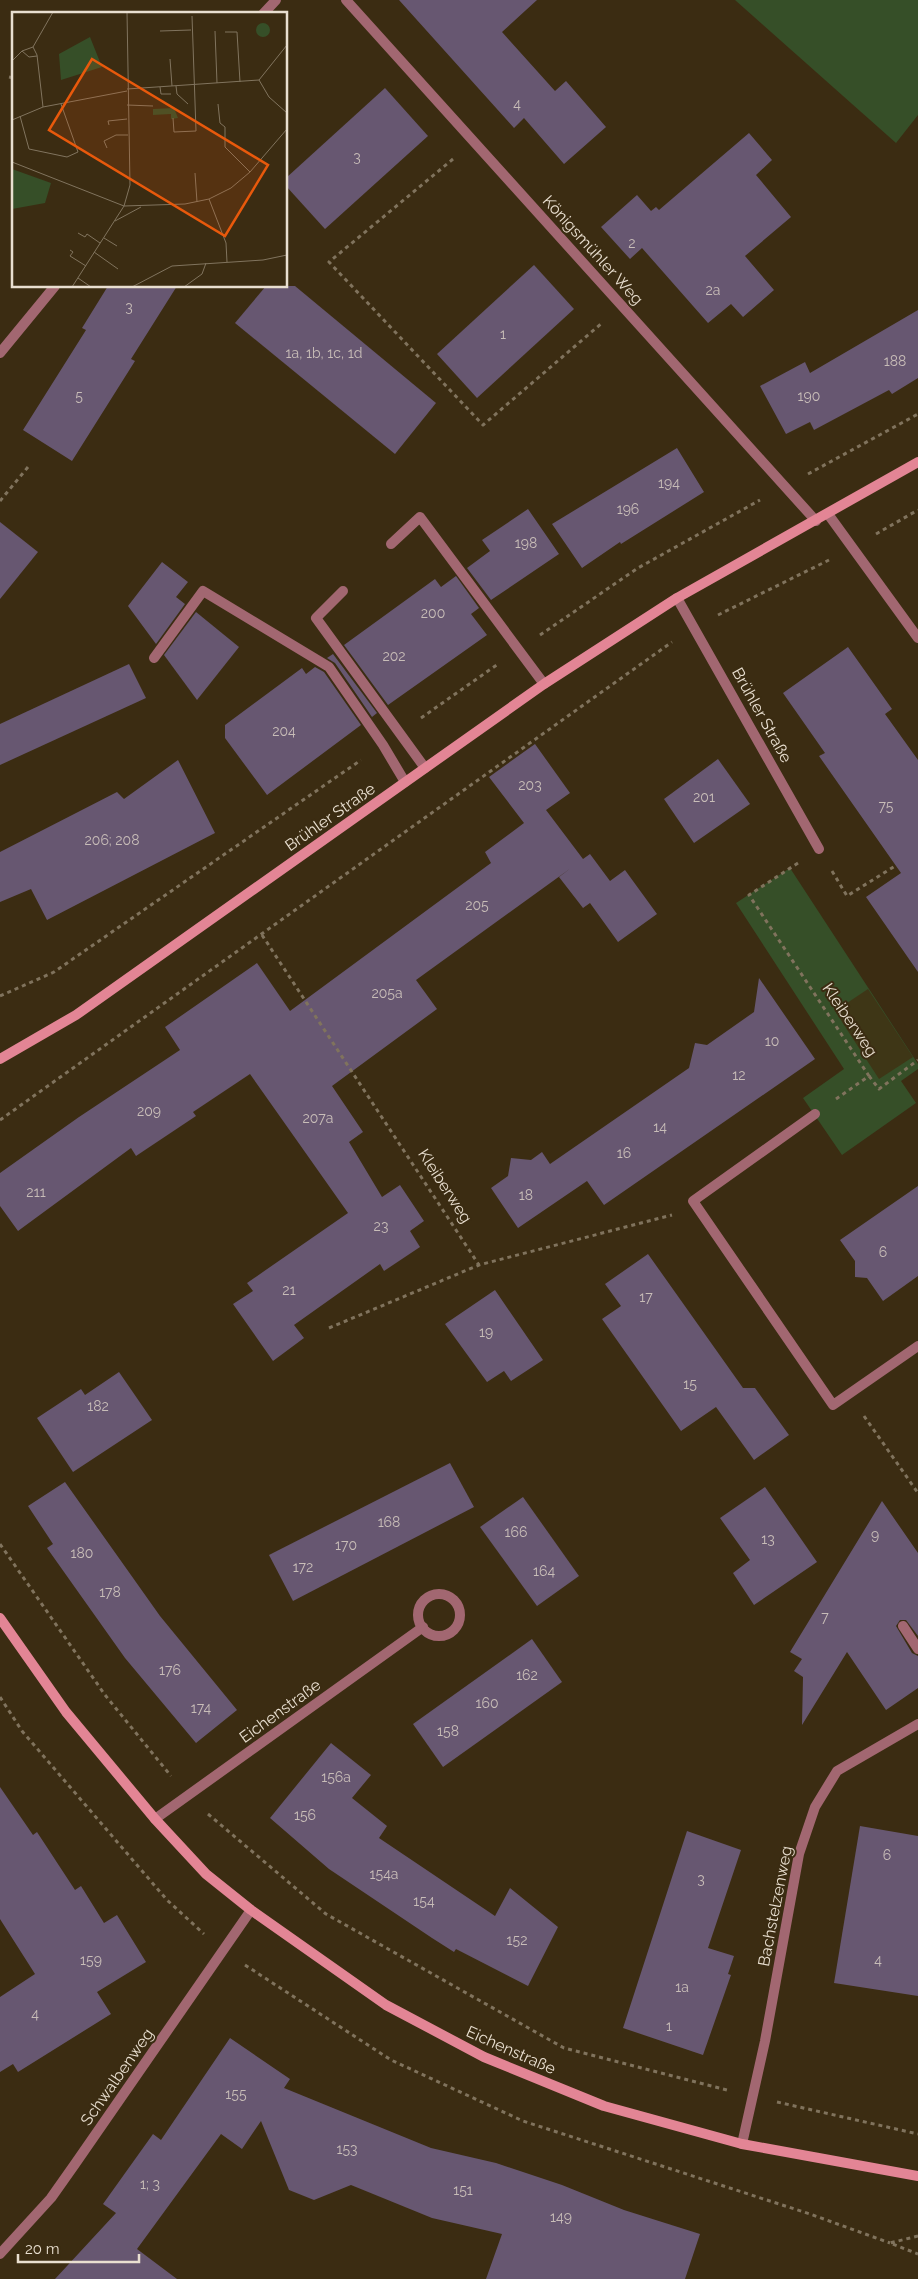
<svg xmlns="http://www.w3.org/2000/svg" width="918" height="2279" viewBox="0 0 918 2279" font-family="Raleway,sans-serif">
	<rect width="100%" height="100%" fill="#3b2c12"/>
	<g fill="#364f28">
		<polygon points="735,0 918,0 918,115 896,143"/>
		<polygon points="790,868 918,1064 918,1069 901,1081 916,1103 842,1155 803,1098 844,1069 736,903"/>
	</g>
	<polygon fill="#3e3616" points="868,989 913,1057 879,1079 835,1011"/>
	<g fill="#675771">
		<polygon points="399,0 537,0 502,32 555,91 566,81 606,127 564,164 524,118 514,128"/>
		<polygon points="385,88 428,136 325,229 286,186 286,178"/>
		<polygon points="749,133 772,160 756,175 791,217 745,256 774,290 743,317 731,304 708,323 642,248 630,259 601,227 637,195 651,211 656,207 659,210"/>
		<polygon points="534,265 574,309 477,398 437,354"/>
		<polygon points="108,286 177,286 131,359 135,361 72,461 23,430 86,330 82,328"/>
		<polygon points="266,286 295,286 436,403 395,454 235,323"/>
		<polygon points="918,310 918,378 892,394 889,390 814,430 810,422 786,434 760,386 805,362 810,373"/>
		<polygon points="677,448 704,492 621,544 620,542 582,568 552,524"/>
		<polygon points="528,509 559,554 491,600 467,568 490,551 482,540"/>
		<polygon points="0,522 38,552 0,599"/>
		<polygon points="162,562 188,582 176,597 185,604 156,644 128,606"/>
		<polygon points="456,576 479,608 471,614 487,635 388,705 344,645 435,579 441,587"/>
		<polygon points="196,612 239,647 197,700 164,655"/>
		<polygon points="848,647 892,709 885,714 918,760 918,972 866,897 901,873 819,756 825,753 783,693"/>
		<polygon points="333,654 377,713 372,717 335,663 327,658"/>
		<polygon points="129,664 146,698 0,765 0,724"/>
		<polygon points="315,667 324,672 361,725 267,795 225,738 225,725 302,668 306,674"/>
		<polygon points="535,744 570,793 546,810 583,859 590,854 610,881 625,870 657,914 618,942 590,903 583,908 559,877 571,868 416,980 437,1009 332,1086 363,1132 349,1142 382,1197 400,1185 424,1221 410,1231 420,1247 384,1271 380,1264 294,1325 304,1338 273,1361 233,1304 253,1291 247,1283 348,1213 250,1074 193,1112 196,1116 136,1156 131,1148 18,1231 0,1206 0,1173 79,1117 180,1050 165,1027 257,963 290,1011 491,863 485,852 524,823 489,777"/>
		<polygon points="718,759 750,804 694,843 664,799"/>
		<polygon points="178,760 215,833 47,920 31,889 0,902 0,852 117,792 124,799"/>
		<polygon points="759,978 815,1059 604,1205 587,1181 518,1228 491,1188 508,1176 511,1158 531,1160 542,1152 550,1164 689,1068 695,1043 707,1045 754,1012"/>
		<polygon points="918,1186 918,1276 883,1301 867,1278 855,1277 855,1261 840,1240"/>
		<polygon points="648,1254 743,1388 755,1388 789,1435 754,1460 716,1407 681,1431 602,1319 621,1306 605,1284"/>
		<polygon points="495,1290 543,1360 511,1381 504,1371 487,1382 445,1324"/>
		<polygon points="119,1372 152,1420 73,1472 37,1418 81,1389 85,1395"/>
		<polygon points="450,1463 474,1507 293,1601 269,1555"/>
		<polygon points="65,1482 160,1616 237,1710 196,1743 125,1658 47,1548 53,1544 28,1506"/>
		<polygon points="765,1487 817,1562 754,1605 733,1573 750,1560 720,1518"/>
		<polygon points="523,1497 579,1576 537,1606 480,1527"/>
		<polygon points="882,1501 918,1553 918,1636 906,1620 900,1620 896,1626 912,1653 918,1656 918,1688 886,1710 847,1652 802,1725 803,1677 794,1671 802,1659 790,1652"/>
		<polygon points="532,1639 562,1682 443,1767 413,1724"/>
		<polygon points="331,1743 371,1775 352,1798 387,1826 379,1838 495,1916 510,1888 558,1927 528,1986 456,1949 454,1952 432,1938 329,1869 270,1818"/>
		<polygon points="0,1787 33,1835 37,1832 75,1890 81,1886 104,1923 117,1915 146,1962 97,1992 111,2014 18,2072 13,2064 0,2072 0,1997 35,1974 0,1919"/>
		<polygon points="860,1826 918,1836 918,1996 834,1983"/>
		<polygon points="687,1831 741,1850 708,1948 734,1956 728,1974 731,1975 703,2055 623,2028"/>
		<polygon points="230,2038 290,2079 284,2088 431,2148 496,2163 562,2185 624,2210 700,2234 685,2279 486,2279 502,2234 432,2218 351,2185 314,2200 289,2190 261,2121 242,2149 221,2134 137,2249 177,2279 55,2279 116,2213 103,2204 153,2134 161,2140"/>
	</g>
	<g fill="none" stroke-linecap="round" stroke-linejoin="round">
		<g stroke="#80735d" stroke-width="3" stroke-dasharray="4 4" stroke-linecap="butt">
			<polyline points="9,77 14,78"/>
			<polyline points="453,159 329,262 483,425 602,323"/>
			<polyline points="808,474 918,414"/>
			<polyline points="0,501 28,467"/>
			<polyline points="876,534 918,510"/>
			<polyline points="718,615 829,560"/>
			<polyline points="540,635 638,568 760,500"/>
			<polyline points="421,718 498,664"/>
			<polyline points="798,863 749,895 869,1076 836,1099"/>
			<polyline points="832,871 847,896 895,866"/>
			<polyline points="262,935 479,1265"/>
			<polyline points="0,996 54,972 361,760"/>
			<polyline points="869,1076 879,1089 918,1060"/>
			<polyline points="0,1120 672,642"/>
			<polyline points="329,1328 479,1265 672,1215"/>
			<polyline points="864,1416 918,1493"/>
			<polyline points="0,1544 105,1695 171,1776"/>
			<polyline points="0,1697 22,1731 167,1900 204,1934"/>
			<polyline points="208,1814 326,1914 564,2048 727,2090"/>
			<polyline points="245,1965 391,2060 523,2121 810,2214 890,2243"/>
			<polyline points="777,2102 918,2134"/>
			<polyline points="918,2236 890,2243 918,2254"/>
		</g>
		<g stroke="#a26771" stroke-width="10">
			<polyline points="263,14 276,0"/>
			<polyline points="0,353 55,286"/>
			<polyline points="391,544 420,517 544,684"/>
			<polyline points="343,591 316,618 425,768"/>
			<polyline points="154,658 203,591 329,667 383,745 405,782"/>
		</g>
		<g stroke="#a26771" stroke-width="10">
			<polyline points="346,0 816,521"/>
			<polyline points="828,514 918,638"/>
			<polyline points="677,598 819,849"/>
			<polyline points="815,1114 693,1201 833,1405 918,1346"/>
			<circle cx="439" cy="1615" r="21"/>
			<polyline points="903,1626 918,1649"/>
			<polyline points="155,1819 423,1627"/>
			<polyline points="742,2144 765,2041 799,1854 815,1807 837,1771 918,1724"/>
			<polyline points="0,2254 51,2198 75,2164 251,1910"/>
		</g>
		<g stroke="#e38595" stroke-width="10">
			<polyline points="0,1059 76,1015 544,684 677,598 918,462"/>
			<polyline points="0,1618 66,1712 155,1819 206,1874 251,1910 386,2005 484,2057 604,2106 742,2144 918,2176"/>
		</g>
	</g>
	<g text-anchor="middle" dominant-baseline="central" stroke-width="4" stroke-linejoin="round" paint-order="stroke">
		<g font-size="14" fill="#c8bdb8">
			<text x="517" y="104">4</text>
			<text x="357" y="157">3</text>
			<text x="632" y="243">2</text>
			<text x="713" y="290">2a</text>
			<text x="129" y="307">3</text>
			<text x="503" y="334">1</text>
			<text x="324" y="353">1a, 1b, 1c, 1d</text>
			<text x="895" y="361">188</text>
			<text x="79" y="396">5</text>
			<text x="809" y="396">190</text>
			<text x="669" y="483">194</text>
			<text x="628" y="509">196</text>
			<text x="526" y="543">198</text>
			<text x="433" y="613">200</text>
			<text x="394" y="656">202</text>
			<text x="284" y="731">204</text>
			<text x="530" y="785">203</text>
			<text x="704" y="797">201</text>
			<text x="886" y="806">75</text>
			<text x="112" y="840">206; 208</text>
			<text x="477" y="905">205</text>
			<text x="387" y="993">205a</text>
			<text x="772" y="1041">10</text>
			<text x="739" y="1075">12</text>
			<text x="149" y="1111">209</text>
			<text x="318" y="1118">207a</text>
			<text x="660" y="1127">14</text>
			<text x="624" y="1153">16</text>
			<text x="36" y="1192">211</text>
			<text x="526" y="1195">18</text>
			<text x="381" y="1226">23</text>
			<text x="883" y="1252">6</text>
			<text x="289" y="1290">21</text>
			<text x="646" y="1297">17</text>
			<text x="486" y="1332">19</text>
			<text x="690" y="1384">15</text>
			<text x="98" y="1406">182</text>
			<text x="389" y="1522">168</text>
			<text x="516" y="1532">166</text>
			<text x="875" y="1535">9</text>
			<text x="768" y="1539">13</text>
			<text x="346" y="1545">170</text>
			<text x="82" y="1553">180</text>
			<text x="303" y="1567">172</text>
			<text x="544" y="1571">164</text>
			<text x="110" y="1592">178</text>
			<text x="825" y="1617">7</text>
			<text x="170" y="1670">176</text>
			<text x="527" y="1675">162</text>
			<text x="487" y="1703">160</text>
			<text x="201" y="1708">174</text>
			<text x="448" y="1731">158</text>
			<text x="336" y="1777">156a</text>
			<text x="305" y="1815">156</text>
			<text x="887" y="1855">6</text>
			<text x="384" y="1874">154a</text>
			<text x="701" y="1879">3</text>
			<text x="424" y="1901">154</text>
			<text x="517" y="1940">152</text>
			<text x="91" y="1960">159</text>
			<text x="878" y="1960">4</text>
			<text x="682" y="1987">1a</text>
			<text x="35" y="2014">4</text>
			<text x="669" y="2026">1</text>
			<text x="236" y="2094">155</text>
			<text x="347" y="2149">153</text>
			<text x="150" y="2184">1; 3</text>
			<text x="463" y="2190">151</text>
			<text x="561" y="2217">149</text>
		</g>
		<g font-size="16" fill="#e9dfd0" stroke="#3b2c12">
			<text transform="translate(593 250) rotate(48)">Königsmühler Weg</text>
			<text transform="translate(762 715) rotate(61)">Brühler Straße</text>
			<text transform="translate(330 817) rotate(-35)">Brühler Straße</text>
			<text transform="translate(850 1020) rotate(56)">Kleiberweg</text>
			<text transform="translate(445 1186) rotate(57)">Kleiberweg</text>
			<text transform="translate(280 1711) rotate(-36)">Eichenstraße</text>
			<text transform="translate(775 1906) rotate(-79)">Bachstelzenweg</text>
			<text transform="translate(511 2050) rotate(24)">Eichenstraße</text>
			<text transform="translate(117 2077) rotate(-55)">Schwalbenweg</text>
		</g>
	</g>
	<g transform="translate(12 12)">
		<rect width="275" height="275" fill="#3b2c12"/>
		<path d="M244 18a7 7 0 1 1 14 0a7 7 0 1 1-14 0ZM78,25L90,55L49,68L47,42ZM162,96L166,106L159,107V102L141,103V97ZM0,157L39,171L33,191L0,197Z" fill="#364f28"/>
		<path fill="none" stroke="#81745e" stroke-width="1" d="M148,19L179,18M203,19L205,71M213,20H225L228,70M10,39L17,45L25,44M158,47L160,74M0,49L10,39L21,35M247,68L257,85L275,101M164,74L165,82L176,92M148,75L149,82H159M115,77L247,68L275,33M206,92L208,111L213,115V135L238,160M115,93L141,94M31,95L25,43L21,35L41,0M8,104L17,137L55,145L66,140L49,92M161,106L162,120L184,119L180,4M0,108L31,95L115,79M97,113L96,109L115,107M95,136L92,129L104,123H116M0,150L112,194L173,192L197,187L219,176L238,160L275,117M183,161L185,190M197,187L214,231L215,250M103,209L129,195M66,221L73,225L75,222L88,231M92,226L105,234M58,238L61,240L58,244L74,254M82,240L106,257M66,266L79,275M60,275L112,194L118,173L115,0M120,275L160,254L251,248L275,243M172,275L190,262L194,251"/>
		<path fill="#e8590c" fill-opacity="0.15" stroke="#e8590c" stroke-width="2.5" d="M80,47L256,153L213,224L37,118Z"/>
		<rect width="275" height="275" fill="none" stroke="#e9dfd0" stroke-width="2.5"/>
	</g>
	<path d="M18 2254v8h121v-8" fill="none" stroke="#e9dfd0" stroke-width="2.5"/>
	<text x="25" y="2254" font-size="15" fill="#e9dfd0" stroke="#3b2c12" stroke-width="4" paint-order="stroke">20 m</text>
</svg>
